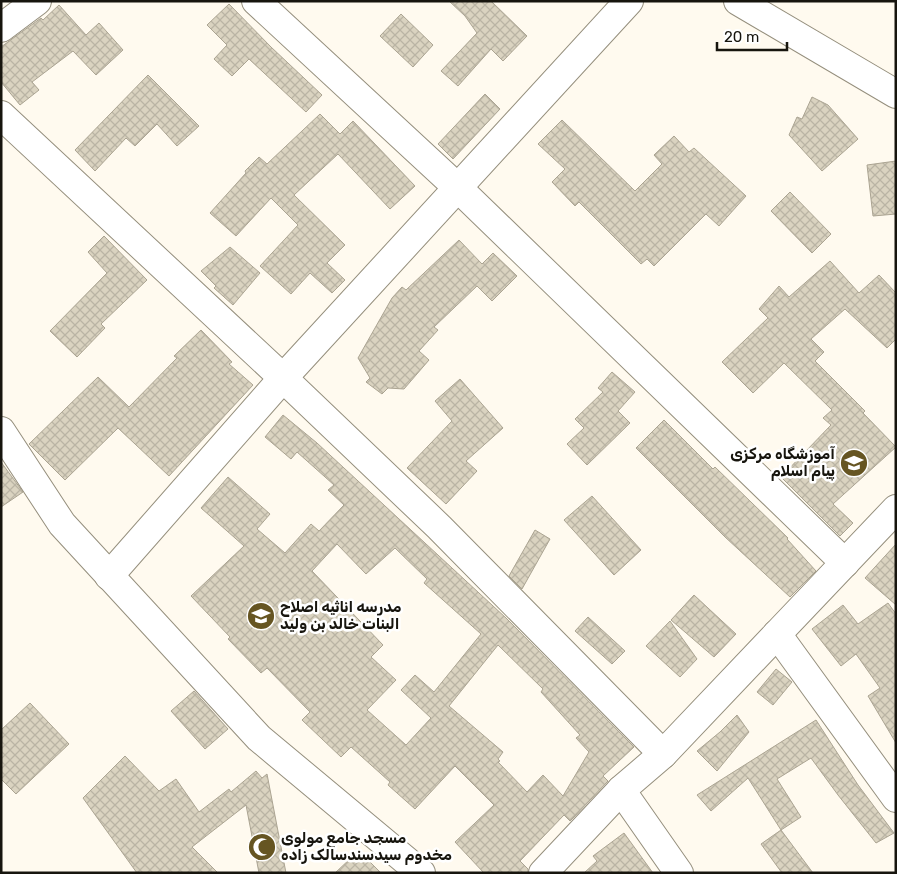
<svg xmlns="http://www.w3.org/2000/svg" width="897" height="874" viewBox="0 0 897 874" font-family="Rubik,Cairo,sans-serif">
	<defs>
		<pattern id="building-cross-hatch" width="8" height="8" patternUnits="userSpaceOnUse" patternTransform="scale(1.25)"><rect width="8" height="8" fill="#dad3c0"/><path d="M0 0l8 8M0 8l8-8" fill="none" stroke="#bab4a4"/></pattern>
	</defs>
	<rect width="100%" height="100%" fill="#fffaef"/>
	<g fill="url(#building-cross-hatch)" stroke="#aba492" fill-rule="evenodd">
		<polygon points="449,1 491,1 527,36 503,61 491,49 458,86 441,71 477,33 465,16"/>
		<polygon points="229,4 271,47 322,95 306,112 249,59 232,76 214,59 227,45 207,25"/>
		<polygon points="59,5 86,35 99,23 123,50 96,75 73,51 32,82 39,90 20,105 1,82 1,47 41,18 43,20"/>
		<polygon points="401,14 433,45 413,67 380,36"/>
		<polygon points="148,75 199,126 177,146 157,124 135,146 126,138 95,171 75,150"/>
		<polygon points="485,94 500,109 453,159 438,144"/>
		<polygon points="812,97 828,105 858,139 822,171 789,135 797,117 802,119"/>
		<polygon points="320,114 340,134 353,121 415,186 390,209 338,154 294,195 345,245 327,263 345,280 332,293 310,273 291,294 260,266 298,225 271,198 236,236 210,213 246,173 245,171 259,157 267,164"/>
		<polygon points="562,120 635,191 662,164 654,155 674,136 689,152 694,148 746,196 719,226 706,214 654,266 647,259 641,264 579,202 575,206 552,182 565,169 538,144"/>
		<polygon points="896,161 896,214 873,216 867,165"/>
		<polygon points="790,192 831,234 812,253 771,211"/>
		<polygon points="104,236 147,280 101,324 105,328 77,357 50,331 107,273 88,252"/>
		<polygon points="459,240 482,264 493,253 517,276 492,301 477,286 434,327 438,330 419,351 429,360 404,389 388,388 382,394 366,382 370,378 358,358 392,298 402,287 406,290"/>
		<polygon points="230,247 260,273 233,305 214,288 216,286 201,271"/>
		<polygon points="830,261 859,293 879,275 896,293 896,339 887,348 845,309 811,339 824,352 815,361 865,411 863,413 896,447 833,504 853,523 840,536 781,477 831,425 823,418 832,410 784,363 753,393 722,362 768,318 759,309 779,286 789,297"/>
		<polygon points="201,330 232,362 229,364 253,385 169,476 118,428 65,480 29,444 98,377 129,407 177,358 174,356"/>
		<polygon points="612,372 635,392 618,411 630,423 587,465 567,444 584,428 575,419 603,392 598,388"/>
		<polygon points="460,379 503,428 466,461 477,471 446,504 407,468 452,421 435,401"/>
		<path d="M283,415L317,443L506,618L634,747L603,776L608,781L574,817L570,821L564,815L520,861L528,869V873H484L455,842L494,805L455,766L415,809L388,785L390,782L351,747L341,757L302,720L310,712L267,668L261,673L228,639L230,637L191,596L244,546L201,508L228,477L270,514L257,529L285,553L311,524L319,531L344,505L328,490L334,485L297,452L291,459L265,437ZM337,544L366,574L395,548L427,579L424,583L481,634L434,692L415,675L401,690L431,718L406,745L367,710L396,680L371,657L383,645L312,571ZM498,645L543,689L541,692L580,735L576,738L589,752L563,796L543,775L527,792L498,762L500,761L498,759L503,752L449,706Z"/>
		<polygon points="664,420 713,469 715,467 788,538 787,539 816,571 790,597 725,537 636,448"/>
		<polygon points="1,462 23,492 1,507"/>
		<polygon points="592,496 641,550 614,575 564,520"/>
		<polygon points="535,530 550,539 522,589 509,576"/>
		<polygon points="896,544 896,605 865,578"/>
		<polygon points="694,595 736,634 714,657 671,620"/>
		<polygon points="888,603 896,614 896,743 868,696 880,688 856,654 841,666 812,629 843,605 858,624"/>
		<polygon points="588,617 625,651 612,664 575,631"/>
		<polygon points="670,621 697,659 680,677 646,646"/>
		<polygon points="776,669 792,682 773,705 757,692"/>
		<polygon points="194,691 228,729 205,749 171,711"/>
		<polygon points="30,703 69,744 16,794 1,779 1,730"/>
		<polygon points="737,715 749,732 717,771 697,751 720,732"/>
		<polygon points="816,720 858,785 894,833 876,843 838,795 811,758 777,779 801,817 781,830 748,778 711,811 697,795"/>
		<polygon points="125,756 159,791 176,779 199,812 229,789 231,792 256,771 262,778 267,774 286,873 259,873 246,805 192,847 218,873 137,873 83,798"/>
		<polygon points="781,830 813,873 782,873 761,844"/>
		<polygon points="624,833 653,873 584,873 597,861 593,856"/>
		<polygon points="358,850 381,873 335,873 352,857"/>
	</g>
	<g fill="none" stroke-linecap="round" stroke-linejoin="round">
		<defs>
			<g id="street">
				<polyline points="256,1 458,188 845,563"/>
				<polyline points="1,28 37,1"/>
				<polyline points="1,115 283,378 439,527 663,754"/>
				<polyline points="1,431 62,524 259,738 421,873"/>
				<polyline points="109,576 283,378 629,1"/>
				<polyline points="777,634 896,798"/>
				<polyline points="621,790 679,873"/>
				<polyline points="543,873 621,790 663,754 896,509"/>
			</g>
			<polyline id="secondary" points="738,1 896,94"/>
		</defs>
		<use href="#street" stroke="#958f7d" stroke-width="30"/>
		<use href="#secondary" stroke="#958f7d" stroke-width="30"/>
		<use href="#street" stroke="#fff" stroke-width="28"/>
		<use href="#secondary" stroke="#fff" stroke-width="28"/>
	</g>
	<defs>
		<symbol id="school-disc" viewBox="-11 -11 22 22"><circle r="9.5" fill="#652" stroke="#fff"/><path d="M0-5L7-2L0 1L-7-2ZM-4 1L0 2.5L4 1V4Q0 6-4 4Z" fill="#fff"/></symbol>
		<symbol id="mosque-disc" viewBox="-11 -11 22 22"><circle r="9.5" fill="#652" stroke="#fff"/><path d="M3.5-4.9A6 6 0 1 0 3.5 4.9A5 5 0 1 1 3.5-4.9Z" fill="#fff"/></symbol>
	</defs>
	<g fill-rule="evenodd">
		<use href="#school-disc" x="838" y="447" width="32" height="32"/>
		<use href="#school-disc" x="245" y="600" width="32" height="32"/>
		<use href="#mosque-disc" x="246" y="831" width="32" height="32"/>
	</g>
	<g text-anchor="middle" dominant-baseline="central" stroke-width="5" stroke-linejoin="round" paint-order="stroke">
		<g font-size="15" font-weight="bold" fill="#17150e" stroke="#fff" text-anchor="start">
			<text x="835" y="454" text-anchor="end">آموزشگاه مرکزی<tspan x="835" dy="17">پیام اسلام</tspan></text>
			<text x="280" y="607">مدرسه اناثیه اصلاح<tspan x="280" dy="17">البنات خالد بن ولید</tspan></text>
			<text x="281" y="838">مسجد جامع مولوی<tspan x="281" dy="17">مخدوم سیدسندسالک زاده</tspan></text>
		</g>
	</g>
	<rect width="897" height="874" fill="none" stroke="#17150e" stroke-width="5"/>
	<path d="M717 42v8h70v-8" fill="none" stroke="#17150e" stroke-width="2.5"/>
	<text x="724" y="42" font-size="15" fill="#17150e" stroke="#ffffff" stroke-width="4" paint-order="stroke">20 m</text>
</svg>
